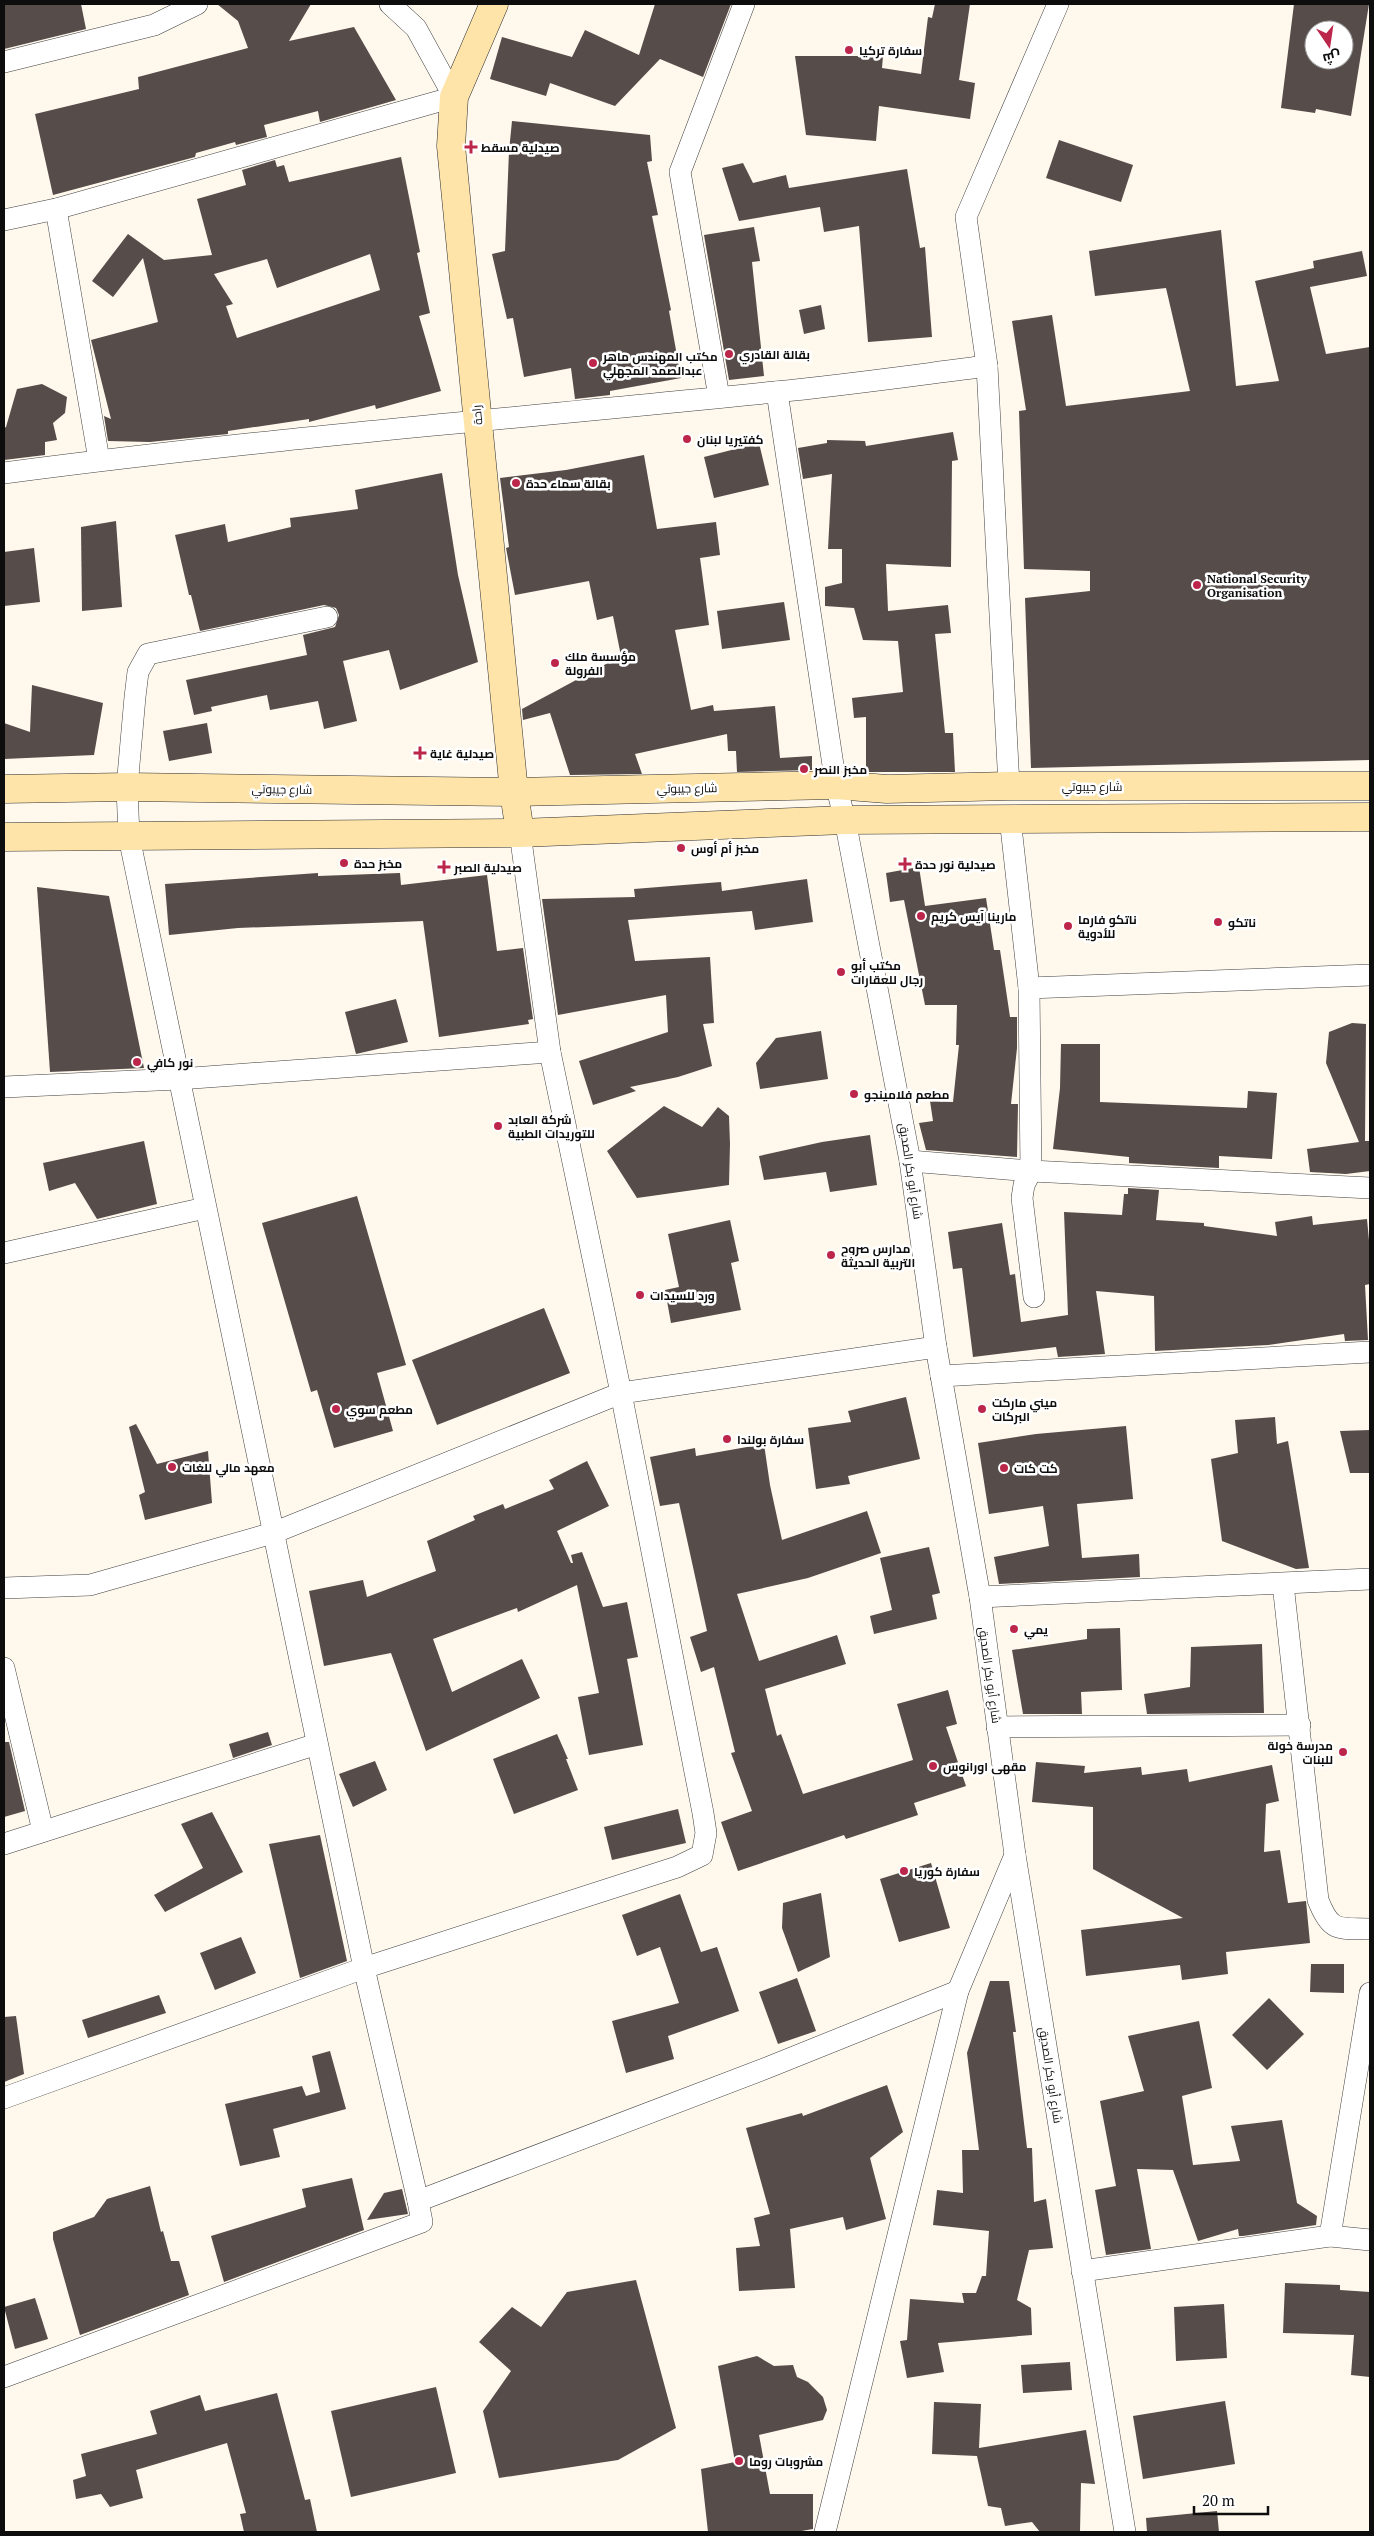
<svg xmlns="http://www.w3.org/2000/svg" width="1374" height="2536" viewBox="0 0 1374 2536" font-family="'PT Serif',Cairo,serif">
	<rect width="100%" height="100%" fill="#fff8ed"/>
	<g fill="#564c4a" fill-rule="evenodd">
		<polygon points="4,4 81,4 86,29 4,49"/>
		<polygon points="217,4 311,4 289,41 354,27 396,100 320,122 318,111 264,125 267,137 236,145 235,142 196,153 195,157 53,195 35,114 139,89 138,77 248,48 238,21"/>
		<polygon points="655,4 731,4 703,77 660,59 615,106 550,83 546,96 490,79 502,37 572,57 585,30 639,55"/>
		<polygon points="935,4 970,4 959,80 975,83 970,119 879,106 876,141 806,135 795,56 883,56 882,68 921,74 928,17 932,18"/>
		<path d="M1294,4H1369L1351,116L1316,109L1315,113L1281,108ZM1314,30H1344V60H1314Z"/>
		<polygon points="512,121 650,135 652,161 647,162 658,215 652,216 671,310 669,311 681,378 610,391 610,395 575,399 571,368 524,377 513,318 507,319 492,254 505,251 509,151"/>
		<polygon points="1059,140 1133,165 1121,202 1046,178"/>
		<path d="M401,157L420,252L417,253L430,313L419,316L441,391L376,409L375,405L309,422V419L228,431V434L150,442L108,441L104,416L111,419L91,340L158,322L143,258L113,297L92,281L128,234L164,260L212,255L197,199L246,185L242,170L275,160L277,167L284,165L289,182ZM370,254L380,290L237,338L226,306L233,304L214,274L267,259L277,288Z"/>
		<polygon points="743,163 753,183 786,175 789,188 907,169 920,248 925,247 932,337 868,342 859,226 824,232 820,207 739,221 722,168"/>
		<polygon points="754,227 760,261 752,262 764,376 729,380 704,235"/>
		<polygon points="1221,230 1236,386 1279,381 1255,281 1314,268 1313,261 1362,251 1367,276 1310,287 1326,354 1370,347 1370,760 1031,768 1025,598 1090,591 1090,571 1024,569 1019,411 1026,410 1012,321 1052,315 1066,406 1190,391 1166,288 1095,296 1089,251"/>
		<polygon points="821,305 825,329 804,334 799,310"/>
		<polygon points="42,384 67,397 65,413 53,423 57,440 45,442 45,455 4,460 4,428 6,427 17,389"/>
		<polygon points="953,432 958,460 952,461 951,567 886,564 888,611 948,605 951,633 935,634 945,733 953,733 955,772 866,772 866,717 854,718 852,698 903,692 898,641 863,640 854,608 825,606 825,587 842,583 842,549 828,549 832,474 803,479 798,448 827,443 827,440 865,441 866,446"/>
		<polygon points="759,443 769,485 714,498 704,457"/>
		<polygon points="644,455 657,529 716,522 720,555 700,558 709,625 675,630 691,710 713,705 714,711 775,706 780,758 812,756 812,770 737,772 736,751 728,751 727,734 635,754 642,774 570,775 550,713 523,720 522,709 621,656 613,616 597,620 589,581 515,595 506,548 509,547 500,478 566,470"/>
		<polygon points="442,473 458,575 478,662 400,690 389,650 343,661 357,721 324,729 318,701 270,710 267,695 211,707 212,711 194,715 186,680 307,655 303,635 335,627 339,615 336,608 324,605 200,631 191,595 189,595 175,535 225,524 228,542 291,527 290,518 358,509 355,490"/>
		<polygon points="116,521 122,607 82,611 81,527"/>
		<polygon points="34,548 40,602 4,606 4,552"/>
		<polygon points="784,602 790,640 722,649 717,611"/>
		<polygon points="32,685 103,703 94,755 4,759 4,723 30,732"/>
		<polygon points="207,723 212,753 169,761 163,731"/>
		<polygon points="919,867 925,906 986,898 994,950 1000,950 1010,1017 1017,1017 1017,1048 1011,1104 1018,1104 1017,1157 926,1150 919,1123 933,1121 930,1101 953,1102 959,1045 956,1045 957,1005 925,1005 904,900 890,902 886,873"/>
		<polygon points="318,873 318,876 400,873 401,885 487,875 497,951 523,948 533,1019 528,1020 529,1024 439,1037 423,921 238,928 169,935 165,884"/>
		<polygon points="807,879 813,922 755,930 752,911 628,920 635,961 710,957 714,1023 703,1024 712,1066 678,1077 630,1087 636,1091 593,1105 579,1061 668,1032 666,995 558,1015 542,899 635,897 634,889 721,882 722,891"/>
		<polygon points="37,887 109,896 144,1068 50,1072"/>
		<polygon points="396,999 408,1042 356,1054 345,1012"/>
		<polygon points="1352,1023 1366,1024 1365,1141 1370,1141 1370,1171 1346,1174 1310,1172 1307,1149 1359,1142 1326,1063 1329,1032"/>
		<polygon points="821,1031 828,1079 760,1089 756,1063 776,1038"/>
		<polygon points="1061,1044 1100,1044 1100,1102 1247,1108 1248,1091 1277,1093 1272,1159 1219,1156 1219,1168 1129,1163 1129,1157 1053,1149 1060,1088"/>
		<polygon points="664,1106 702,1127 718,1107 729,1116 730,1144 729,1185 637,1198 607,1151"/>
		<polygon points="870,1135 877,1185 830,1192 826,1172 764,1180 759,1156 822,1142"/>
		<polygon points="144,1141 157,1204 97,1219 75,1183 49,1191 43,1163"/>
		<polygon points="1128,1188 1159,1190 1156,1220 1204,1223 1204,1226 1277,1236 1275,1222 1312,1216 1313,1225 1367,1219 1370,1251 1370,1284 1365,1285 1368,1340 1345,1341 1344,1334 1268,1345 1155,1351 1154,1296 1096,1291 1105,1354 1058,1357 1056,1347 973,1357 962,1268 953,1269 948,1232 1002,1223 1010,1275 1015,1274 1021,1322 1068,1315 1064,1212 1122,1215 1124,1194 1128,1194"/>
		<polygon points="357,1196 406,1365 377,1373 393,1431 334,1448 317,1390 311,1392 262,1223"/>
		<polygon points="730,1220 739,1261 731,1263 741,1310 671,1323 665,1290 679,1287 668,1234"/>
		<polygon points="544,1308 570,1373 437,1425 412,1360"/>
		<polygon points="906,1397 920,1459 848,1476 850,1484 816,1489 808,1428 851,1422 848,1411"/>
		<polygon points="1275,1417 1277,1444 1288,1441 1309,1568 1296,1569 1222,1541 1211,1459 1238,1453 1235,1420"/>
		<polygon points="136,1424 157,1464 208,1451 212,1503 145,1520 139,1495 145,1492 129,1427"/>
		<polygon points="1126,1426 1133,1499 1077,1504 1082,1558 1139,1554 1140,1577 999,1584 994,1557 1049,1546 1043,1506 989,1514 978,1443 1036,1434"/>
		<polygon points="1370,1430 1370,1473 1350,1473 1340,1431"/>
		<polygon points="764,1444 770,1485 782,1540 867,1511 881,1553 808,1578 737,1594 759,1661 837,1635 846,1664 765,1689 777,1736 781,1734 803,1794 913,1760 897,1704 948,1690 957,1724 946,1727 966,1786 914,1803 918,1815 846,1839 844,1835 738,1871 721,1822 752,1811 731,1753 735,1752 714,1667 701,1672 690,1637 707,1631 679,1503 660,1506 650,1457 695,1448 696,1456"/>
		<polygon points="587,1461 609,1506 557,1531 571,1563 573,1563 571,1555 582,1552 603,1607 627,1602 638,1657 627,1659 643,1745 589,1755 578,1697 599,1693 577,1585 518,1612 517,1608 433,1639 452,1692 522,1659 540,1698 426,1751 391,1653 324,1666 309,1591 363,1580 367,1597 436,1571 427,1541 475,1520 473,1516 503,1504 505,1509 554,1489 549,1480"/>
		<polygon points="929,1547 940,1593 932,1595 937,1619 874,1634 870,1616 892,1610 880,1558"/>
		<polygon points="1120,1628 1122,1690 1081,1692 1082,1714 1023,1714 1012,1650 1087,1639 1087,1629"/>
		<polygon points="1262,1644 1264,1713 1147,1714 1144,1694 1190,1687 1191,1647"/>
		<polygon points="268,1732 272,1745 233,1758 229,1744"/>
		<polygon points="557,1734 568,1759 566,1759 578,1790 514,1814 493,1759"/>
		<polygon points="4,1742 9,1742 25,1811 4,1817"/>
		<polygon points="375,1761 387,1790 353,1807 339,1774"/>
		<polygon points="1036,1762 1085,1766 1084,1773 1141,1767 1142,1775 1187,1769 1189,1782 1272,1765 1279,1801 1266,1804 1264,1852 1280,1850 1288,1903 1306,1901 1310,1943 1226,1952 1228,1974 1182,1980 1180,1965 1086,1976 1081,1930 1183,1918 1093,1869 1093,1807 1032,1802"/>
		<polygon points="678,1809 686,1843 612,1860 604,1827"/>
		<polygon points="212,1812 243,1872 165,1912 154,1895 203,1868 181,1824"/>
		<polygon points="320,1835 347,1961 300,1978 269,1844"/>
		<polygon points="931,1863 950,1928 899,1942 880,1879"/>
		<polygon points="821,1893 830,1957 798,1972 782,1928 783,1903"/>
		<polygon points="680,1894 701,1952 717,1947 739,2011 668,2036 674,2059 626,2073 612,2021 679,2003 660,1947 637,1956 622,1915"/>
		<polygon points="241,1937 256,1973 215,1990 200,1953"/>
		<polygon points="1311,1964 1344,1964 1344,1993 1310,1992"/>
		<polygon points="797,1978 816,2031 778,2044 759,1992"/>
		<polygon points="990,1981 1009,1981 1016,2032 1013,2032 1027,2148 1032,2148 1034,2202 1046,2199 1053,2248 1029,2250 1017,2300 1031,2308 1032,2335 938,2343 944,2372 907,2378 900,2341 907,2340 910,2299 964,2303 962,2293 976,2293 982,2276 986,2276 989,2231 933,2225 937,2190 963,2193 962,2150 979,2150 967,2053"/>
		<polygon points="159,1995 166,2013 88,2038 82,2020"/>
		<polygon points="1269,1998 1304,2034 1267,2070 1232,2035"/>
		<polygon points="16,2016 24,2074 4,2082 4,2017"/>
		<polygon points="1199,2021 1212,2088 1182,2096 1193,2165 1240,2161 1231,2126 1282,2120 1297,2203 1317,2216 1316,2225 1243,2236 1239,2236 1238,2229 1198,2241 1173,2170 1137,2169 1151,2249 1106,2255 1095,2190 1116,2186 1100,2101 1144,2091 1128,2036"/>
		<polygon points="330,2051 346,2109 273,2129 280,2157 240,2166 225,2104 302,2086 306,2096 320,2092 312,2056"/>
		<polygon points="887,2085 903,2132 870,2158 886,2219 846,2230 843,2217 790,2229 795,2288 739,2291 736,2248 760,2246 754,2218 770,2214 746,2128 802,2113 803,2116"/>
		<polygon points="352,2178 364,2230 224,2282 211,2236 306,2207 302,2189"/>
		<polygon points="150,2186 161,2232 163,2231 171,2261 179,2261 189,2295 80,2335 53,2239 53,2232 94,2217 107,2199"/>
		<polygon points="402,2189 408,2214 367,2220 384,2193"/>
		<polygon points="636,2280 676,2428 618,2460 499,2478 483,2411 511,2371 479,2342 512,2307 541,2327 567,2292"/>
		<polygon points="1285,2283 1340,2285 1340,2290 1370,2292 1370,2377 1351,2375 1354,2335 1283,2333"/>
		<polygon points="35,2298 48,2339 15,2349 4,2307"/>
		<polygon points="1224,2304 1227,2358 1176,2361 1174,2307"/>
		<polygon points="757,2356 774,2366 793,2365 797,2377 808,2382 823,2397 827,2410 823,2420 759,2435 770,2494 813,2494 813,2529 796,2532 708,2532 701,2469 735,2462 718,2366"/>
		<polygon points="1070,2362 1072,2390 1023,2393 1021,2365"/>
		<polygon points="436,2387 456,2473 351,2497 331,2411"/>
		<polygon points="277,2393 305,2500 310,2499 317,2532 244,2532 240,2514 246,2513 227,2443 136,2470 143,2498 110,2507 101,2494 76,2499 73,2480 86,2476 81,2454 157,2434 150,2411 200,2395 205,2411"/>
		<polygon points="1225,2401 1235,2464 1143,2479 1133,2416"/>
		<polygon points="934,2402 981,2404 979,2448 1086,2430 1095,2484 1081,2483 1080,2532 1040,2532 1032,2522 1005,2526 1001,2508 988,2506 977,2456 932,2454"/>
		<polygon points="1217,2511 1219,2532 1147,2532 1146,2518"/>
	</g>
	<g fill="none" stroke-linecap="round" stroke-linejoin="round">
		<defs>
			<g id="street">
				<polyline points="4,62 154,25 197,4"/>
				<polyline points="56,209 99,460"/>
				<polyline points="4,220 56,209 454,97 416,28 390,4"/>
				<polyline points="777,392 836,785 845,820 910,1161 936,1347 980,1597 1015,1855 1125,2532"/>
				<polyline points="719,397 680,172 744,4"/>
				<path d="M4,473C260,439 518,418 775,392C846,385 916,375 987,366"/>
				<polyline points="327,617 148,654 138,672 135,697 127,787 129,837 364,1968 418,2201"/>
				<polyline points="1009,786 987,366 966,217 1058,4"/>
				<polyline points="1010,818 1029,988 1031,1171 1024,1185 1022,1198 1034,1297"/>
				<polyline points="1029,988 1370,975"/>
				<polyline points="4,1087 179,1079 550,1052"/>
				<polyline points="910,1161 1031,1171 1370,1188"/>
				<polyline points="4,1253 205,1208"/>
				<polyline points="941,1376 1370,1352"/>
				<path d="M1283,1584L1318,1900C1331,1933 1338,1928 1370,1929"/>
				<polyline points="4,1588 90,1585 273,1533 621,1393 936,1347"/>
				<polyline points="980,1597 1370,1579"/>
				<polyline points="4,1668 43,1831"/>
				<polyline points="997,1727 1300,1725"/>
				<polyline points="4,1844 317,1744"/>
				<polyline points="4,2098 364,1968 677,1867 702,1855 706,1833 703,1813 621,1393 550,1052 520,833"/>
				<polyline points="1330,2236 1370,1993"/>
				<polyline points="1082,2271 1330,2236 1370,2240"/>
				<polyline points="4,2377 422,2222 418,2201 769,2067 958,1991"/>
				<polyline points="825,2532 958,1991 1015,1855"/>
			</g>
			<g id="secondary">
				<polyline points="494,4 454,97 451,146 514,792 520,833"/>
				<polyline points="4,789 127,787 514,792 836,785 887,789 1009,786 1370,786"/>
				<polyline points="4,837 520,833 845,820 1370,817"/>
			</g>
		</defs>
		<use href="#street" stroke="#404040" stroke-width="22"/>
		<use href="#secondary" stroke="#2f2f2f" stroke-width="29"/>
		<use href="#street" stroke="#fff" stroke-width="21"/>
		<use href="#secondary" stroke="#fee4a9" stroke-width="28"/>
	</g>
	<g fill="#bd264b" stroke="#fff" stroke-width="2">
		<circle cx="849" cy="50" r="5"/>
		<path d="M468.5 139.5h5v5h5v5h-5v5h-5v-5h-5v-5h5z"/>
		<circle cx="729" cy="354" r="5"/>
		<circle cx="593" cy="363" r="5"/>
		<circle cx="687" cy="439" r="5"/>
		<circle cx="516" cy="483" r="5"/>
		<circle cx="1197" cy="585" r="5"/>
		<circle cx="555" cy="663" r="5"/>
		<path d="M417.5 745.5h5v5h5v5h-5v5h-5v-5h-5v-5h5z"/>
		<circle cx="804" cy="769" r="5"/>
		<circle cx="681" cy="848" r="5"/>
		<circle cx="344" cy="863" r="5"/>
		<path d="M902.5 856.5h5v5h5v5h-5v5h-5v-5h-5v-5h5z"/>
		<path d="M441.5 859.5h5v5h5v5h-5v5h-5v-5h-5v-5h5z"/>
		<circle cx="921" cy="916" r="5"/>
		<circle cx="1218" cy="922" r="5"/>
		<circle cx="1068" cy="926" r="5"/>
		<circle cx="841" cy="972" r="5"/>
		<circle cx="137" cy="1062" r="5"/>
		<circle cx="854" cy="1094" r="5"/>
		<circle cx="498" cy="1126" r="5"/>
		<circle cx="831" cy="1255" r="5"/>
		<circle cx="640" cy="1295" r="5"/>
		<circle cx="336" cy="1409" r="5"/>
		<circle cx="982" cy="1409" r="5"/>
		<circle cx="727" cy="1439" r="5"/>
		<circle cx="172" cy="1467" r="5"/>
		<circle cx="1004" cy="1468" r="5"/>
		<circle cx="1014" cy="1629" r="5"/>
		<circle cx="1343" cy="1752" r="5"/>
		<circle cx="933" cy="1766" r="5"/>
		<circle cx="904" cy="1871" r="5"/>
		<circle cx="739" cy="2461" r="5"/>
	</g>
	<g text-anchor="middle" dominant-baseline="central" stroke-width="5" stroke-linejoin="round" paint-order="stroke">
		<g font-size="12" font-weight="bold" fill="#0d0d0d" stroke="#fff" text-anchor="start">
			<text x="859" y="50">سفارة تركيا</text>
			<text x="481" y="147">صيدلية مسقط</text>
			<text x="739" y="354">بقالة القادري</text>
			<text x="603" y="356">مكتب المهندس ماهر<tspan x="603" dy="14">عبدالصمد المجهلي</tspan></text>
			<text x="697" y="439">كفتيريا لبنان</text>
			<text x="526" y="483">بقالة سماء حدة</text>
			<text x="1207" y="578">National Security<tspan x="1207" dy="14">Organisation</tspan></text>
			<text x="565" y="656">مؤسسة ملك<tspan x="565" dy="14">الفرولة</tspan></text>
			<text x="430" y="753">صيدلية غاية</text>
			<text x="814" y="769">مخبز النصر</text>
			<text x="691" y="848">مخبز أم أوس</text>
			<text x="354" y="863">مخبز حدة</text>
			<text x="915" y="864">صيدلية نور حدة</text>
			<text x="454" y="867">صيدلية الصبر</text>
			<text x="931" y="916">مارينا آيس كريم</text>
			<text x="1078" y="919">ناتكو فارما<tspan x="1078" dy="14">للأدوية</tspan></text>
			<text x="1228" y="922">ناتكو</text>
			<text x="851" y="965">مكتب أبو<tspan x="851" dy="14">رجال للعقارات</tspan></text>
			<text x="147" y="1062">نور كافي</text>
			<text x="864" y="1094">مطعم فلامينجو</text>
			<text x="508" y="1119">شركة العابد<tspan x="508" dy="14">للتوريدات الطبية</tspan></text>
			<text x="841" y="1248">مدارس صروح<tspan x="841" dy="14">التربية الحديثة</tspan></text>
			<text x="650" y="1295">ورد للسيدات</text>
			<text x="992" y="1402">ميني ماركت<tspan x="992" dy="14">البركات</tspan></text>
			<text x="346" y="1409">مطعم سوي</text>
			<text x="737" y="1439">سفارة بولندا</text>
			<text x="182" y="1467">معهد مالي للغات</text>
			<text x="1014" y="1468">كت كات</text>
			<text x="1024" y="1629">يمي</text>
			<text x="1333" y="1745" text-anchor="end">مدرسة خولة<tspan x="1333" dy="14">للبنات</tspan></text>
			<text x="943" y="1766">مقهى اورانوس</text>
			<text x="914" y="1871">سفارة كوريا</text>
			<text x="749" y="2461">مشروبات روما</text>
		</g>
		<g font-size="12" fill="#0d0d0d" stroke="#fff">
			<text transform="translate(477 415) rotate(-96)">راحة</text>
			<text x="1092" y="786">شارع جيبوتي</text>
			<text transform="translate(687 788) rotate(-1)">شارع جيبوتي</text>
			<text transform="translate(282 789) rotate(1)">شارع جيبوتي</text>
			<text transform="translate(911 1171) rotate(81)">شارع أبو بكر الصديق</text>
			<text transform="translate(990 1675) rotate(82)">شارع أبو بكر الصديق</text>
			<text transform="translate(1051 2075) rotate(81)">شارع أبو بكر الصديق</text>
		</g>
	</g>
	<rect width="1374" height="2536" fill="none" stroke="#0d0d0d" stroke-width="10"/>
	<g transform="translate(1329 45) rotate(167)"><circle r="24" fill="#ffffff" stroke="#9e9e9e"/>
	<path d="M0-4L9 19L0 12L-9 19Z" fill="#bd264b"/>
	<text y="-8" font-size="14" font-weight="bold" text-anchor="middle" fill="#0d0d0d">ش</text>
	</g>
	<path d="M1194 2506v8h74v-8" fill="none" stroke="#0d0d0d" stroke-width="2.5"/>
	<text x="1202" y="2506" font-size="15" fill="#0d0d0d" stroke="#ffffff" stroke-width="4" paint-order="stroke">20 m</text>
</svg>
